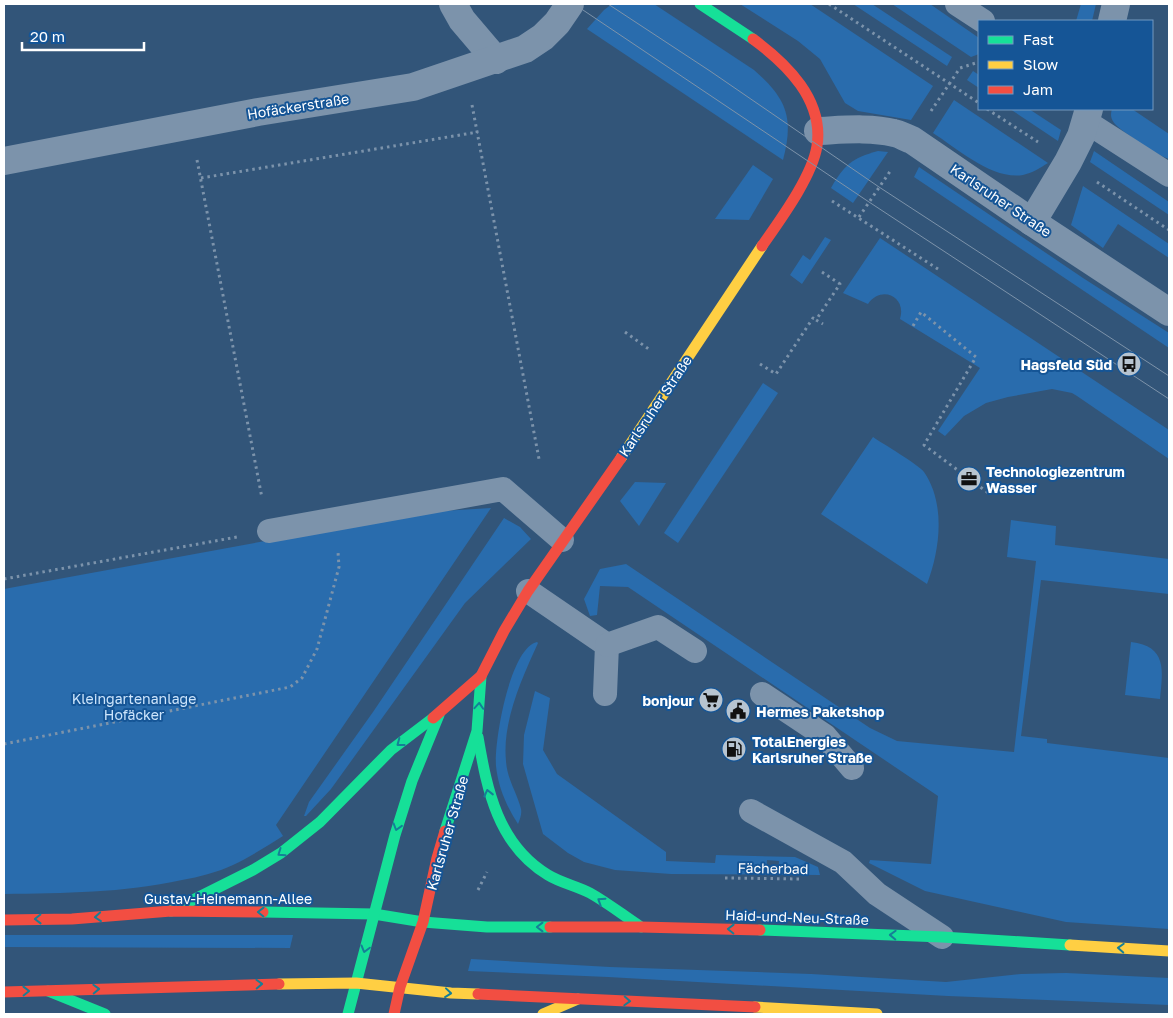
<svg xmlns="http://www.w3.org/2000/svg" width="1173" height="1018" viewBox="0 0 1173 1018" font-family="'Golos Text',sans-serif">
	<rect width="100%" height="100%" fill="#325579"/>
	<g fill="#296cad" fill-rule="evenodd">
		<path d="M612,4H654L754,70C787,99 794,118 783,160L587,29L604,10Z"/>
		<polygon points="740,4 810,4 933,86 911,120 858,111 845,103 820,59 798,41"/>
		<polygon points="853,4 872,4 952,57 947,66"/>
		<polygon points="892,4 930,4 979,38 979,54 971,57"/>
		<polygon points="1081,4 1096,4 1092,21 1076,21"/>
		<polygon points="973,71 979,75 979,88 967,80"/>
		<path d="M954,100L1048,163C1040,168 1032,173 1023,175C992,180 958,149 933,133Z"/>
		<polygon points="1010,109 1029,109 1061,130 1058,141"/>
		<path d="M1112,109H1132L1169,134V159C1160,157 1121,131 1115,124C1111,119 1110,115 1112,109Z"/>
		<path d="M878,151L888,152L853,203L831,188C844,165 852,158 878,151Z"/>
		<polygon points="1094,151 1169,202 1169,215 1090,162"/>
		<polygon points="753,165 773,179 749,220 715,219"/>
		<polygon points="919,167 1083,278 1169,333 1169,348 914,177"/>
		<polygon points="1083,186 1169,244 1169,258 1118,224 1103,248 1071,225"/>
		<polygon points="825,237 831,240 802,284 790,275 803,255 810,260"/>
		<path d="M880,238L1169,430V459L1077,396L1072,393L1052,389L1008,397L986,403L964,416L945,436L938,431L980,368L900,319C907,296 881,285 868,304L843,293Z"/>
		<polygon points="763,383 778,393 678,543 664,533"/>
		<path d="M873,437C883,444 918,464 924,472C946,504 940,550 927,584L821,514Z"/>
		<polygon points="635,482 666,483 639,526 620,501"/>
		<path d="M491,508L276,825L283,836C267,846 250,857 233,865C218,872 199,877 182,880C123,893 64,893 4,894V589L265,541L442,511Z"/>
		<polygon points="504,518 520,527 531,539 465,603 331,789 306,816 304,816 309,802 373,712"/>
		<polygon points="1011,520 1056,526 1055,545 1169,559 1169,594 1041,580 1021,736 1047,739 1047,743 1169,758 1169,929 1066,922 925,891 869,863 870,860 931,864 938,796 628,587 600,586 597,615 590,616 584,599 600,569 626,564 870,728 897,741 1014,752 1036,561 1007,557"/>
		<path d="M537,642L538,643C522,678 502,722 506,761C507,779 517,793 521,809C522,814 520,819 518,824C507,807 498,787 496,766C494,741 510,648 537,642Z"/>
		<path d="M1131,642C1167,646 1163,670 1160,699L1125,695Z"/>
		<path d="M535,691L550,698L543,750L557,774L666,852V861L715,863L716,855L795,857L818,867L820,875L671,874L615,870L584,862L568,853L543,834L523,764L524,735ZM767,860L779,861L778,874L766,873Z"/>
		<polygon points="4,935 293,935 290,948 4,947"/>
		<polygon points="471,959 610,967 811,974 946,982 1021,974 1066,973 1169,978 1169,1005 948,996 608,977 468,971"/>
	</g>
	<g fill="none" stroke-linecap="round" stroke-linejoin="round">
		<g stroke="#7c93ab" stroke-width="3" stroke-dasharray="2.5 4" stroke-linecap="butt">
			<polyline points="829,4 979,103"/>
			<polyline points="472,105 539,459"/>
			<polyline points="987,109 1038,142"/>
			<polyline points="931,111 960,68 979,62"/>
			<polyline points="197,160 262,498"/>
			<polyline points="201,178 478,132"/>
			<polyline points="1097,182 1169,230"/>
			<polyline points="832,201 941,271"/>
			<polyline points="859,217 891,170"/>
			<polyline points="822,272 840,284 816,320 823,324"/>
			<polyline points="913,326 921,312 976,357 924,445 991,495"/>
			<polyline points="625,332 650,350"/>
			<polyline points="760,364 776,374 813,318 816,320"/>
			<polyline points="4,579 237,537"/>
			<polyline points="4,744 290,687 302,678 317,649 339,567 338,552"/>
			<polyline points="725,878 802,879"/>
			<polyline points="478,890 487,872"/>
		</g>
		<g stroke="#7c93ab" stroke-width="24">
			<polyline points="957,4 983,21"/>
			<polyline points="1085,121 1169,175"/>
			<polyline points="269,531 503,489 562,540"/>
			<polyline points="528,591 607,645 605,694"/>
			<polyline points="607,645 658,627 695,651"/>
			<polyline points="762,694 825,736 852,768"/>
			<polyline points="751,811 843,862 877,894 942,937"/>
		</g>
		<g stroke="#7c93ab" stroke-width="28">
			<polyline points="453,4 462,20 496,60"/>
			<polyline points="1112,21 1116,4"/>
			<path d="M818,131C841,130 871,127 894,133C900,134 906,138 912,140L1032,222L1169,312"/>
			<polyline points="4,161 258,112 413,87 525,49 543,37 557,23 570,4"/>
			<polyline points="1032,222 1068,162 1081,136 1089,109"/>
		</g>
		<g stroke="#16e098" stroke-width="11">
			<polyline points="700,4 753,39"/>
			<path d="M478,737C487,790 498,845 548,875C561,883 577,886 590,893C608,903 624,916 641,927"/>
			<polyline points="445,831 477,731 481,676"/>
			<polyline points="171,911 253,870 281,853 320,822 391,750 433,718"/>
			<polyline points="263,912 374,914 423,922 487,927 550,927"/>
			<polyline points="760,930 942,937 1070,945"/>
			<polyline points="48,991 105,1014"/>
			<polyline points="348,1014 395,835 412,781 439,715"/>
		</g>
		<g stroke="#ffcf43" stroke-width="11">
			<polyline points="621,458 762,246"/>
			<polyline points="1070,945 1169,951"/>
			<polyline points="279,984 356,983 451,993 478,994"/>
			<polyline points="755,1007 877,1014"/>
			<polyline points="543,1014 578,999"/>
		</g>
		<g stroke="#f24e42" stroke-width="11">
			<path d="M753,39C787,64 824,100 817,146C812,177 780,220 762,246"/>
			<polyline points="433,718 481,676 504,631 528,591 621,458"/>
			<polyline points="4,920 72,919 171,911 263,912"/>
			<polyline points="550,927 641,927 760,930"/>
			<polyline points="4,992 279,984"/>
			<polyline points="478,994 755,1007"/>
			<polyline points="394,1014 400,987 423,922 437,858 445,831"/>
		</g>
		<g stroke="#7d93aa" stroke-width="1">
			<polyline points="574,4 869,202 1169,399"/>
			<polyline points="608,4 710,71 879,187 1169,376"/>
		</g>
	</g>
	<defs><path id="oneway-chevron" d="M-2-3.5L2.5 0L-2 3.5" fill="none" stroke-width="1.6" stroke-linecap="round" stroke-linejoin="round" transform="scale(1.25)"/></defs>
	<g stroke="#157f97">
		<use href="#oneway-chevron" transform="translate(479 706) rotate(-86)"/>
		<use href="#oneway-chevron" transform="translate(400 743) rotate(143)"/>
		<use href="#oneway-chevron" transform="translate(488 793) rotate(-104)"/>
		<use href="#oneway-chevron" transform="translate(397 827) rotate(107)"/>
		<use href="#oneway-chevron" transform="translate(281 853) rotate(145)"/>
		<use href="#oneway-chevron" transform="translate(601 901) rotate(-147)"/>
		<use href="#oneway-chevron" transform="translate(261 912) rotate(-179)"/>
		<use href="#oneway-chevron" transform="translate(98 917) rotate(175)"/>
		<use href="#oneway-chevron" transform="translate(38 919) rotate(179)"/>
		<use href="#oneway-chevron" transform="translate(540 927) rotate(-180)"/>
		<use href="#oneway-chevron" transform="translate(731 929) rotate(-179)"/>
		<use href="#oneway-chevron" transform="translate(893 935) rotate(-178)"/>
		<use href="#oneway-chevron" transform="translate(1121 948) rotate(-177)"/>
		<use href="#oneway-chevron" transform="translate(365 949) rotate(105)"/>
		<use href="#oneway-chevron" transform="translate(259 984) rotate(-2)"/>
		<use href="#oneway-chevron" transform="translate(96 989) rotate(-2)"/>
		<use href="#oneway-chevron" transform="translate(26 991) rotate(-1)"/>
		<use href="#oneway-chevron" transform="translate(448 993) rotate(6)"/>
		<use href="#oneway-chevron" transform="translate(627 1001) rotate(3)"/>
	</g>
	<defs>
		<symbol id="bus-disc" viewBox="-11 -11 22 22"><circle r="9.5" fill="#b7c4d0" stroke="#155596"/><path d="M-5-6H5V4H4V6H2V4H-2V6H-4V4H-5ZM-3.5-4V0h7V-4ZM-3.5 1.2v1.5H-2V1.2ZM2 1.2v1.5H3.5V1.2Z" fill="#111"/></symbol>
		<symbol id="office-disc" viewBox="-11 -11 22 22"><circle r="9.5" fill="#b7c4d0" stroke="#155596"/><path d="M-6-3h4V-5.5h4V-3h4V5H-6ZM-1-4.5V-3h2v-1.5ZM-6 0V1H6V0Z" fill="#111"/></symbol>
		<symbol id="supermarket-disc" viewBox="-11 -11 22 22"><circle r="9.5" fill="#b7c4d0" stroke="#155596"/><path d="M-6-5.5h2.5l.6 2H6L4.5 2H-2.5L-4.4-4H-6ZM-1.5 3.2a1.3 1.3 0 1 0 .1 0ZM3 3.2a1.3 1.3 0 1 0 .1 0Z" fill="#111"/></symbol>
		<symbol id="civic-disc" viewBox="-11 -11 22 22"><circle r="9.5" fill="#b7c4d0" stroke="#155596"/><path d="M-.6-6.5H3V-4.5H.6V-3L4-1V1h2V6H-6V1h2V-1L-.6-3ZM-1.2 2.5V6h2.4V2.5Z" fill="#111"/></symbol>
		<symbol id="fuel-disc" viewBox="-11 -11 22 22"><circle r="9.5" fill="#b7c4d0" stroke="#155596"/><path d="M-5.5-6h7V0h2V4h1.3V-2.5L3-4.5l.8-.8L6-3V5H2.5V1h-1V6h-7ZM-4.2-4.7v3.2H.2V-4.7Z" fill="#111"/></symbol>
	</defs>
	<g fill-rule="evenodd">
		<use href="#bus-disc" x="1115" y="350" width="28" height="28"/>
		<use href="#office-disc" x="955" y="465" width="28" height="28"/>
		<use href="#supermarket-disc" x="697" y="686" width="28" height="28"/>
		<use href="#civic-disc" x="724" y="697" width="28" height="28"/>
		<use href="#fuel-disc" x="720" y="735" width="28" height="28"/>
	</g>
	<g text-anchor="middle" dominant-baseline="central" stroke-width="4" stroke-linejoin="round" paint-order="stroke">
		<g font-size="14" fill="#fff" stroke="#155596">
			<text transform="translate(298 106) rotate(-9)">Hofäckerstraße</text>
			<text transform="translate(1001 200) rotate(34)">Karlsruher Straße</text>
			<text transform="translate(655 406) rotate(-56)">Karlsruher Straße</text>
			<text transform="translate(447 833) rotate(-74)">Karlsruher Straße</text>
			<text transform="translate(773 868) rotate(1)">Fächerbad</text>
			<text x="228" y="898">Gustav-Heinemann-Allee</text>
			<text transform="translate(797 917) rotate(2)">Haid-und-Neu-Straße</text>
		</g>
		<g font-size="14" font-weight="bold" fill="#fff" stroke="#155596" text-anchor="start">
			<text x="1112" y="364" text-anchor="end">Hagsfeld Süd</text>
			<text x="986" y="471">Technologiezentrum<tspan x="986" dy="16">Wasser</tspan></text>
			<text x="694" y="700" text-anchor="end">bonjour</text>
			<text x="756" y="711">Hermes Paketshop</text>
			<text x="752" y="741">TotalEnergies<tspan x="752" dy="16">Karlsruher Straße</tspan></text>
		</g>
		<g font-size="14" fill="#cde5fc" stroke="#155596">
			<text x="134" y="698">Kleingartenanlage<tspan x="134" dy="16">Hofäcker</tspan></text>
		</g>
	</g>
	<rect width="1173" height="1018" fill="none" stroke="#ffffff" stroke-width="10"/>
	<rect x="978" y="20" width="175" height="90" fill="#155596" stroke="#7399c0"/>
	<rect x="988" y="36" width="25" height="8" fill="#16e098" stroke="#7399c0"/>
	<text x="1023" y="45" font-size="15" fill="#ffffff">Fast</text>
	<rect x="988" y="61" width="25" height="8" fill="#ffcf43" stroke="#7399c0"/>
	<text x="1023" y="70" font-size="15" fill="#ffffff">Slow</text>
	<rect x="988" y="86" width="25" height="8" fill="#f24e42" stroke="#7399c0"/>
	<text x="1023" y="95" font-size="15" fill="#ffffff">Jam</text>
	<path d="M22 42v8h122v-8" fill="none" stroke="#ffffff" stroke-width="2.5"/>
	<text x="30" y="42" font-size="15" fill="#ffffff" stroke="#155596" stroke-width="4" paint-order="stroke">20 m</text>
</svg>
